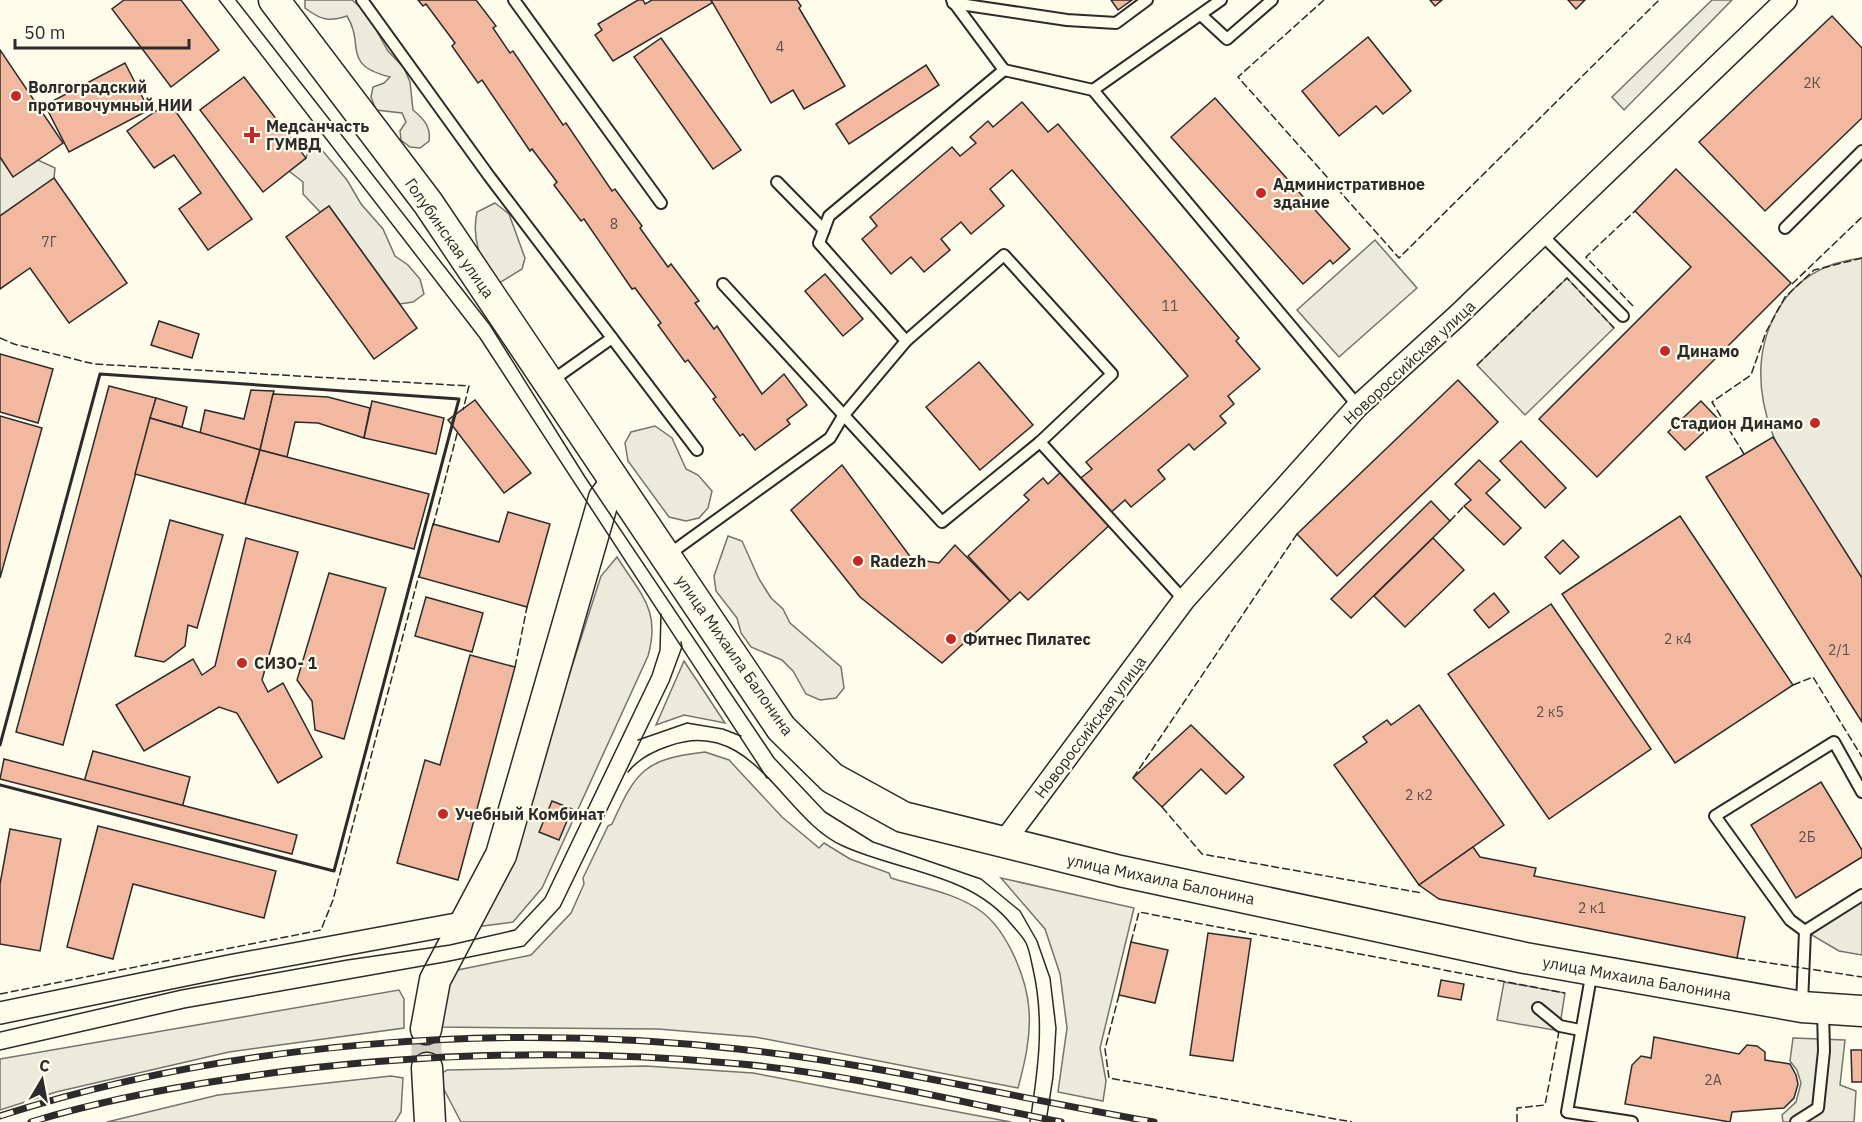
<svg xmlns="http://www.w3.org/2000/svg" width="1862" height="1122" viewBox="0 0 1862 1122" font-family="'IBM Plex Sans',sans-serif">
	<rect width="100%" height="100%" fill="#fdfbea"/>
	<g fill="#ecebdb" stroke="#74746e" stroke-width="1.5">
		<path d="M305,0H352L366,12L388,51L404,68L410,82L413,110C424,119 431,127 429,141L420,148L410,147L401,140L400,131L406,122L402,113L376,110L371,97L373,87L384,83L390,77C341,65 365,45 347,16C328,22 321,20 305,8Z"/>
		<polygon points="310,145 322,150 347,180 361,204 383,229 395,256 408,265 420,279 424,294 413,302 400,304 329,206 320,212 303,194 303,182 289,171 306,158"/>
		<polygon points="0,157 13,176 38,160 55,168 54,178 0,216"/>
		<path d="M495,203L509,214L525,258L522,269L496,285C481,261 471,240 477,212Z"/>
		<path d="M1862,258V583C1812,505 1724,407 1777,311C1796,278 1825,262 1862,258Z"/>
		<polygon points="655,426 672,438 686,469 698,475 712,491 708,508 699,518 686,521 669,517 628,461 625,443 631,432"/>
		<polygon points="728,536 742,541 759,579 771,598 783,609 790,623 841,667 844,688 836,698 820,700 806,694 793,671 782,660 751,647 741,633 737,618 716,591 714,576"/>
		<path d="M617,557C641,595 661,610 648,656L542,888L513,922L475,927L512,853L601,576Z"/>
		<polygon points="684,661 725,723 684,715 656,725"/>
		<path d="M705,752L729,760L782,817L819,848L824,843L850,859L889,873L891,878C920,887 957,893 982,912C1007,931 1027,978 1029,1010C1031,1036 1025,1062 1018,1088L755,1037L658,1029L436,1027L453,971L531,955L571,913L584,884L583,878L608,826L612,824C636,771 644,759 705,752Z"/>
		<polygon points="1001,878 1134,908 1100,1048 1106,1081 1103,1101 1058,1092 1067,1028 1060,974 1045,929"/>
		<polygon points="399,990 404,999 404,1028 229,1052 56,1092 0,1110 0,1059"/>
		<polygon points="646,1066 753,1073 1011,1122 461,1122 439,1080 442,1073 447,1070"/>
		<polygon points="391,1076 403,1078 401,1112 395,1122 107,1122 218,1095"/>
	</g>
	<g fill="#eceadb" stroke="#74746e" stroke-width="1.5">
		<polygon points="1712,0 1732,0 1624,110 1612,97"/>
		<polygon points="1375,240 1417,288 1339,357 1297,310"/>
		<polygon points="1567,278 1614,328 1525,415 1477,365"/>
		<polygon points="1862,895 1862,955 1839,951 1805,931"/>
		<polygon points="1504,982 1565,993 1559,1031 1497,1020"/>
		<polygon points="1793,1038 1845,1040 1840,1085 1856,1091 1854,1122 1783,1122 1782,1115 1796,1102 1801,1083 1797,1070 1790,1061"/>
	</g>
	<g fill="#f2b8a0" stroke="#2b2b2b" stroke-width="1.5">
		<polygon points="124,0 181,0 219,50 171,87 112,9"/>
		<polygon points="418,0 476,0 496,26 493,28 510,53 513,51 563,125 566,123 612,191 615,189 642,226 640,228 668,267 671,264 699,301 695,303 714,329 717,326 762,394 784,374 807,405 787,420 790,424 755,450 743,434 740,436 713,399 716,397 688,360 685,362 658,325 661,323 635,288 632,289 584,219 581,221 554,185 557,182 532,149 530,151 482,80 478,83 452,46 455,43 426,4 423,6"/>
		<polygon points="638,0 643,0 645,4 652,0 711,0 712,3 613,61 595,35 602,30 598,24"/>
		<polygon points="711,0 797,0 801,6 799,8 845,86 804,109 793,90 771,103"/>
		<polygon points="1111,0 1132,0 1118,10"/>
		<polygon points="1430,0 1442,0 1435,6"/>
		<polygon points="1568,0 1585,0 1576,9"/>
		<polygon points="1832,16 1862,48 1862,118 1765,211 1699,142"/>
		<polygon points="1368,37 1411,91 1383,114 1376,106 1339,136 1302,91"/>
		<polygon points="661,38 741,150 713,169 634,57"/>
		<polygon points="0,50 63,143 13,177 0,157"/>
		<polygon points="125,63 149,110 69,152 45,105"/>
		<polygon points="926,65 939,85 849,144 836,124"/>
		<polygon points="244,77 306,158 263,192 200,110"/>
		<polygon points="1215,98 1350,249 1333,264 1330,260 1303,284 1171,137"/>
		<polygon points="169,102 252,219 208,250 179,209 201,193 174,155 154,168 127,131"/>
		<polygon points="1022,102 1048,132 1058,124 1239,338 1236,341 1260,369 1228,396 1234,404 1220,416 1226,423 1194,450 1189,444 1158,470 1165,479 1131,507 1125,500 1108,515 1077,481 1092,469 1086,462 1188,376 1012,170 990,189 1004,206 971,234 961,222 941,239 950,250 924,272 911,257 891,274 862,239 877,226 870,217 952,147 960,156 976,143 970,137 988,121 993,127"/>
		<polygon points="1676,169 1791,283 1597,477 1539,419 1691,267 1635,211"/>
		<polygon points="54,178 127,283 69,323 30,268 0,289 0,216"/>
		<polygon points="329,206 417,328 374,359 286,237"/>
		<polygon points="825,274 863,319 843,336 805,291"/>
		<polygon points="159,321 199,334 192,358 151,345"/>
		<polygon points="0,354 53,369 38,423 0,412"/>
		<polygon points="979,362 1033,425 980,470 926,407"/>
		<polygon points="1458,380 1498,422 1337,576 1297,534"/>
		<polygon points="109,386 156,398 63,745 16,732"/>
		<polygon points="251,390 274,391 260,450 200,433 205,410 244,419"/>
		<polygon points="273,394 328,397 370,408 364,438 318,423 295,422 287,457 260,450"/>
		<polygon points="156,398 187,407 182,427 150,418"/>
		<polygon points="475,400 531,473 504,493 448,420"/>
		<polygon points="372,401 444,418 436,454 364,438"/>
		<polygon points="1701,401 1718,419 1685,450 1668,432"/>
		<polygon points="0,416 42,428 0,578"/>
		<polygon points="150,418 260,450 245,504 135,474"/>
		<polygon points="1773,437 1862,578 1862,722 1706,477"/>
		<polygon points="1521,441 1566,488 1545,508 1500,461"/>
		<polygon points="260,450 429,494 414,549 245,504"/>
		<polygon points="1479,460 1500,480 1486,493 1521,528 1504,545 1464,506 1471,500 1455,484"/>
		<polygon points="842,465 912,559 939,563 955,545 1010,601 942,663 860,597 791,510"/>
		<polygon points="1064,469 1113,522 1028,600 1020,592 1010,601 968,556 1029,500 1024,495 1043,478 1048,484"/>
		<polygon points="1431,501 1450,521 1351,618 1331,599"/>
		<polygon points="508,512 550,524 527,607 419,577 433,524 499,542"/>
		<polygon points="1680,516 1793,685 1675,763 1562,594"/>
		<polygon points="170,520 223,535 197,628 188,625 185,646 164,662 135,656"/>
		<polygon points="246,538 298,552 262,680 268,692 283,683 322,757 278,783 237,713 219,707 144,751 116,705 193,659 202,675 215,666"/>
		<polygon points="1433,538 1464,570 1405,627 1374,596"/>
		<polygon points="1563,540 1579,557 1560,574 1545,557"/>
		<polygon points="329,573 386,588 344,739 315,730 312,701 297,680"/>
		<polygon points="1494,593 1509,612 1489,628 1474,610"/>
		<polygon points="426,597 483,613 472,652 415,636"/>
		<polygon points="1551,604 1651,749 1549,819 1448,674"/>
		<polygon points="470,655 515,667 458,880 397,863 425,760 440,765"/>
		<polygon points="1419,705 1504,825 1419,885 1334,765 1367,742 1363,737 1387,720 1391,725"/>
		<polygon points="1191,725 1244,777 1226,794 1201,769 1162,807 1133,778"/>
		<polygon points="93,751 190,777 182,808 84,782"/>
		<polygon points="4,759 297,835 292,854 0,779"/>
		<polygon points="1821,782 1862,850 1862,857 1796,898 1751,825"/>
		<polygon points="552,801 572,809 559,840 539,832"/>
		<polygon points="98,826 276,871 264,918 133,884 113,959 67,947"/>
		<polygon points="10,829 61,839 40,951 0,944 0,884"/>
		<polygon points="1473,847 1480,857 1536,868 1534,876 1745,917 1737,958 1439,899 1419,885"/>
		<polygon points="1208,933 1251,939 1233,1061 1190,1055"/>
		<polygon points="1131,942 1168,950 1155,1003 1119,995"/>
		<polygon points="1441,980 1464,984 1461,1000 1438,996"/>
		<polygon points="1654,1037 1739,1054 1747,1045 1757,1046 1765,1052 1765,1060 1790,1064 1796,1075 1798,1084 1794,1098 1784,1108 1732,1112 1730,1122 1625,1104 1632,1065 1641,1056 1651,1058"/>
		<polygon points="1851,1050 1862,1050 1862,1082 1852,1082"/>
	</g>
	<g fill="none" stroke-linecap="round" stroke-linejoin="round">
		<polyline stroke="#d3d1c4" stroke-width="30" stroke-dasharray="30 15" stroke-linecap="butt" points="426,1029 427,1068"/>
		<defs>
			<g id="service">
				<polyline points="362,0 489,176 697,450"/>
				<polyline points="514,0 661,203"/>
				<polyline points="953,3 1067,20 1116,23 1147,0"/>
				<polyline points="1201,15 1227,39 1272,0"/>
				<polyline points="1004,70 1093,90 1358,406"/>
				<polyline points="1093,90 1221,0"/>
				<polyline points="777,182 824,230"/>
				<polyline points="1785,228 1862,151"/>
				<polyline points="1542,235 1623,316"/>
				<polyline points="723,284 942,522 1040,442 1112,374 1004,255 906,341"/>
				<polyline points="550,382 612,338"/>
				<polyline points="1040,442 1184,600"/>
				<polyline points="668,555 830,438 843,416 906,341 819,243 829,216 1004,70 952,0"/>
				<polyline points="1805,931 1790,920 1715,816 1834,742 1862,792"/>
				<polyline points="1805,931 1862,895"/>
				<polyline points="1592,971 1567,1112 1632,1122"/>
				<polyline points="1802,1004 1805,931"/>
				<polyline points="1538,1008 1560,1026 1580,1030"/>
				<polyline points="1796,1122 1818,1108 1824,1051 1823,1010"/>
			</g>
			<g id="minor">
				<polyline points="1003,843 1184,600 1358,406 1457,316 1786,0"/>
				<polyline points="0,1013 229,966 467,922"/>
			</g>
			<g id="secondary">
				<polyline points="274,0 428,203 781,728 832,778 903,817 1120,871 1525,958 1802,1007 1862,1011"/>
				<polyline points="426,1029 435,980 501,855 604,498 615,483"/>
				<polyline points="427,1068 430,1122"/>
			</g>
		</defs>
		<use href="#service" stroke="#2b2b2b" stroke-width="14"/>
		<use href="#minor" stroke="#2b2b2b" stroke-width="24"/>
		<use href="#secondary" stroke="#2b2b2b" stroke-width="33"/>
		<use href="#service" stroke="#fdfbea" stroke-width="10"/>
		<use href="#minor" stroke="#fdfbea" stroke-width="21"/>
		<use href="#secondary" stroke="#fdfbea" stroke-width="30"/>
		<g stroke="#2b2b2b" stroke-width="1.5">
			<polyline points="219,0 480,338 767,778"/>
			<polyline points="236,0 490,325 585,477 774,758 825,812 873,842 981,879 1020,911 1037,941 1050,978 1056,1028 1053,1077 1046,1122"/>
			<polyline points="638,740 687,723 723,729 741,736"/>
			<path d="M628,772C638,759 654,751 669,746C753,715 783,820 843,846C900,872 971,873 1012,925C1017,931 1023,937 1026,943C1030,951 1031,961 1033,969C1045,1021 1038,1070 1030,1122"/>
			<polyline points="0,1032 181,990 347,960 450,945 515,930 545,898 652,675 660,650 661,614"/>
			<polyline points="0,1050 185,1008 445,962 524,946 560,907 669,682 682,647 681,642"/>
		</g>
		<defs>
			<g id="rail">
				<path d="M0,1116C229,1042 499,1022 738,1049C878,1064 1016,1098 1154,1122"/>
				<path d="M31,1122C96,1102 163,1089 230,1079C399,1053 571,1048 741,1064C849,1074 955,1101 1061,1122"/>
			</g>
		</defs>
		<use href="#rail" stroke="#2b2b2b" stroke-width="7"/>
		<use href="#rail" stroke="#fdfbea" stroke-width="4.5" stroke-dasharray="14" stroke-linecap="butt"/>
		<g stroke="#2b2b2b" stroke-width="1.5" stroke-dasharray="8 3" stroke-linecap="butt">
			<polyline points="1324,0 1238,77 1399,258 1659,0"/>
			<polyline points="1792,284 1862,217"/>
			<polyline points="1633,306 1586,257 1635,211"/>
			<polyline points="0,338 14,344 94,364 469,386 463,410"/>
			<polyline points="1477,365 1567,278 1614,328"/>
			<polyline points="1744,454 1712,402 1751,375 1766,332 1785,297 1814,270 1862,258"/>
			<polyline points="1450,521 1464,506"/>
			<polyline points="433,526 458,430"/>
			<polyline points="515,667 527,607"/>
			<polyline points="1793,685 1813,677 1862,757"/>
			<polyline points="1133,778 1297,534"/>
			<polyline points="1162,807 1202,854 1422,893"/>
			<polyline points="1131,942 1139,912 1565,993"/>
			<polyline points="1737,958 1862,977"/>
			<polyline points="0,994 321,930 333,900 419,575"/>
			<polyline points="1119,995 1105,1049 1109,1078 1352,1122"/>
			<polyline points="1517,1122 1517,1108 1545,1105 1559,1031"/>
		</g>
		<polyline stroke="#2b2b2b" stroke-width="3" points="0,745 100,374 459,399 334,871 0,785"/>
	</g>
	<g fill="#c62828" stroke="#fdfbea" stroke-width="2">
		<circle cx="16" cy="96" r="6"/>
		<path d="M249 126h6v6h6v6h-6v6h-6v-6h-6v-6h6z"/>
		<circle cx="1261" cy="193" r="6"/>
		<circle cx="1665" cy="351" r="6"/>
		<circle cx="1815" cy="423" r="6"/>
		<circle cx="858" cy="561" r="6"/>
		<circle cx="951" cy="639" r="6"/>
		<circle cx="242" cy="663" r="6"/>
		<circle cx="443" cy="814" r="6"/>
	</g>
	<g text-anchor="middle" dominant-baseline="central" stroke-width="4.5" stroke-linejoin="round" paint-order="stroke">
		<g font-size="14" fill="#5d4e48">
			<text x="780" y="47">4</text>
			<text x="1812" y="83">2К</text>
			<text x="614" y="224">8</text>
			<text x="49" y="242">7Г</text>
			<text x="1170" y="306">11</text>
			<text x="1678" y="639">2 к4</text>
			<text x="1839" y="650">2/1</text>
			<text x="1550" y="712">2 к5</text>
			<text x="1419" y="795">2 к2</text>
			<text x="1807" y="837">2Б</text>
			<text x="1592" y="908">2 к1</text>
			<text x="1713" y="1080">2А</text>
		</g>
		<g font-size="16" font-weight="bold" fill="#2b2b2b" stroke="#fdfbea" text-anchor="start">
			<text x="28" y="87">Волгоградский<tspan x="28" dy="18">противочумный НИИ</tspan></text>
			<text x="266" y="126">Медсанчасть<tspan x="266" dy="18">ГУМВД</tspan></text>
			<text x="1273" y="184">Административное<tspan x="1273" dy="18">здание</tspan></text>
			<text x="1677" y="351">Динамо</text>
			<text x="1803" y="423" text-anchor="end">Стадион Динамо</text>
			<text x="870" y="561">Radezh</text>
			<text x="963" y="639">Фитнес Пилатес</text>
			<text x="254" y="663">СИЗО- 1</text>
			<text x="455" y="814">Учебный Комбинат</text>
		</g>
		<g font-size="16" fill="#2b2b2b" stroke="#fdfbea">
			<text transform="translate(450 238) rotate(55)">Голубинская улица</text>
			<text transform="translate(1409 362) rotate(-43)">Новороссийская улица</text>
			<text transform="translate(735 655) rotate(55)">улица Михаила Балонина</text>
			<text transform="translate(1090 727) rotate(-53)">Новороссийская улица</text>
			<text transform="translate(1161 879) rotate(12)">улица Михаила Балонина</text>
			<text transform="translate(1637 978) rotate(10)">улица Михаила Балонина</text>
		</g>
	</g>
	<g transform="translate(42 1080) rotate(10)" stroke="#fdfbea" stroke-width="4.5" paint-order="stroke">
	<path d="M0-4.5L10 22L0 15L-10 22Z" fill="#2b2b2b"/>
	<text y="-9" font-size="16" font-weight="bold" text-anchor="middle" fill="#2b2b2b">С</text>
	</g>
	<path d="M15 39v9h174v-9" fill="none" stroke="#2b2b2b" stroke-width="3"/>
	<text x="24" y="39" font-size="18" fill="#2b2b2b" stroke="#fdfbea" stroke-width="4.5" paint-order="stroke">50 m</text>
</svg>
